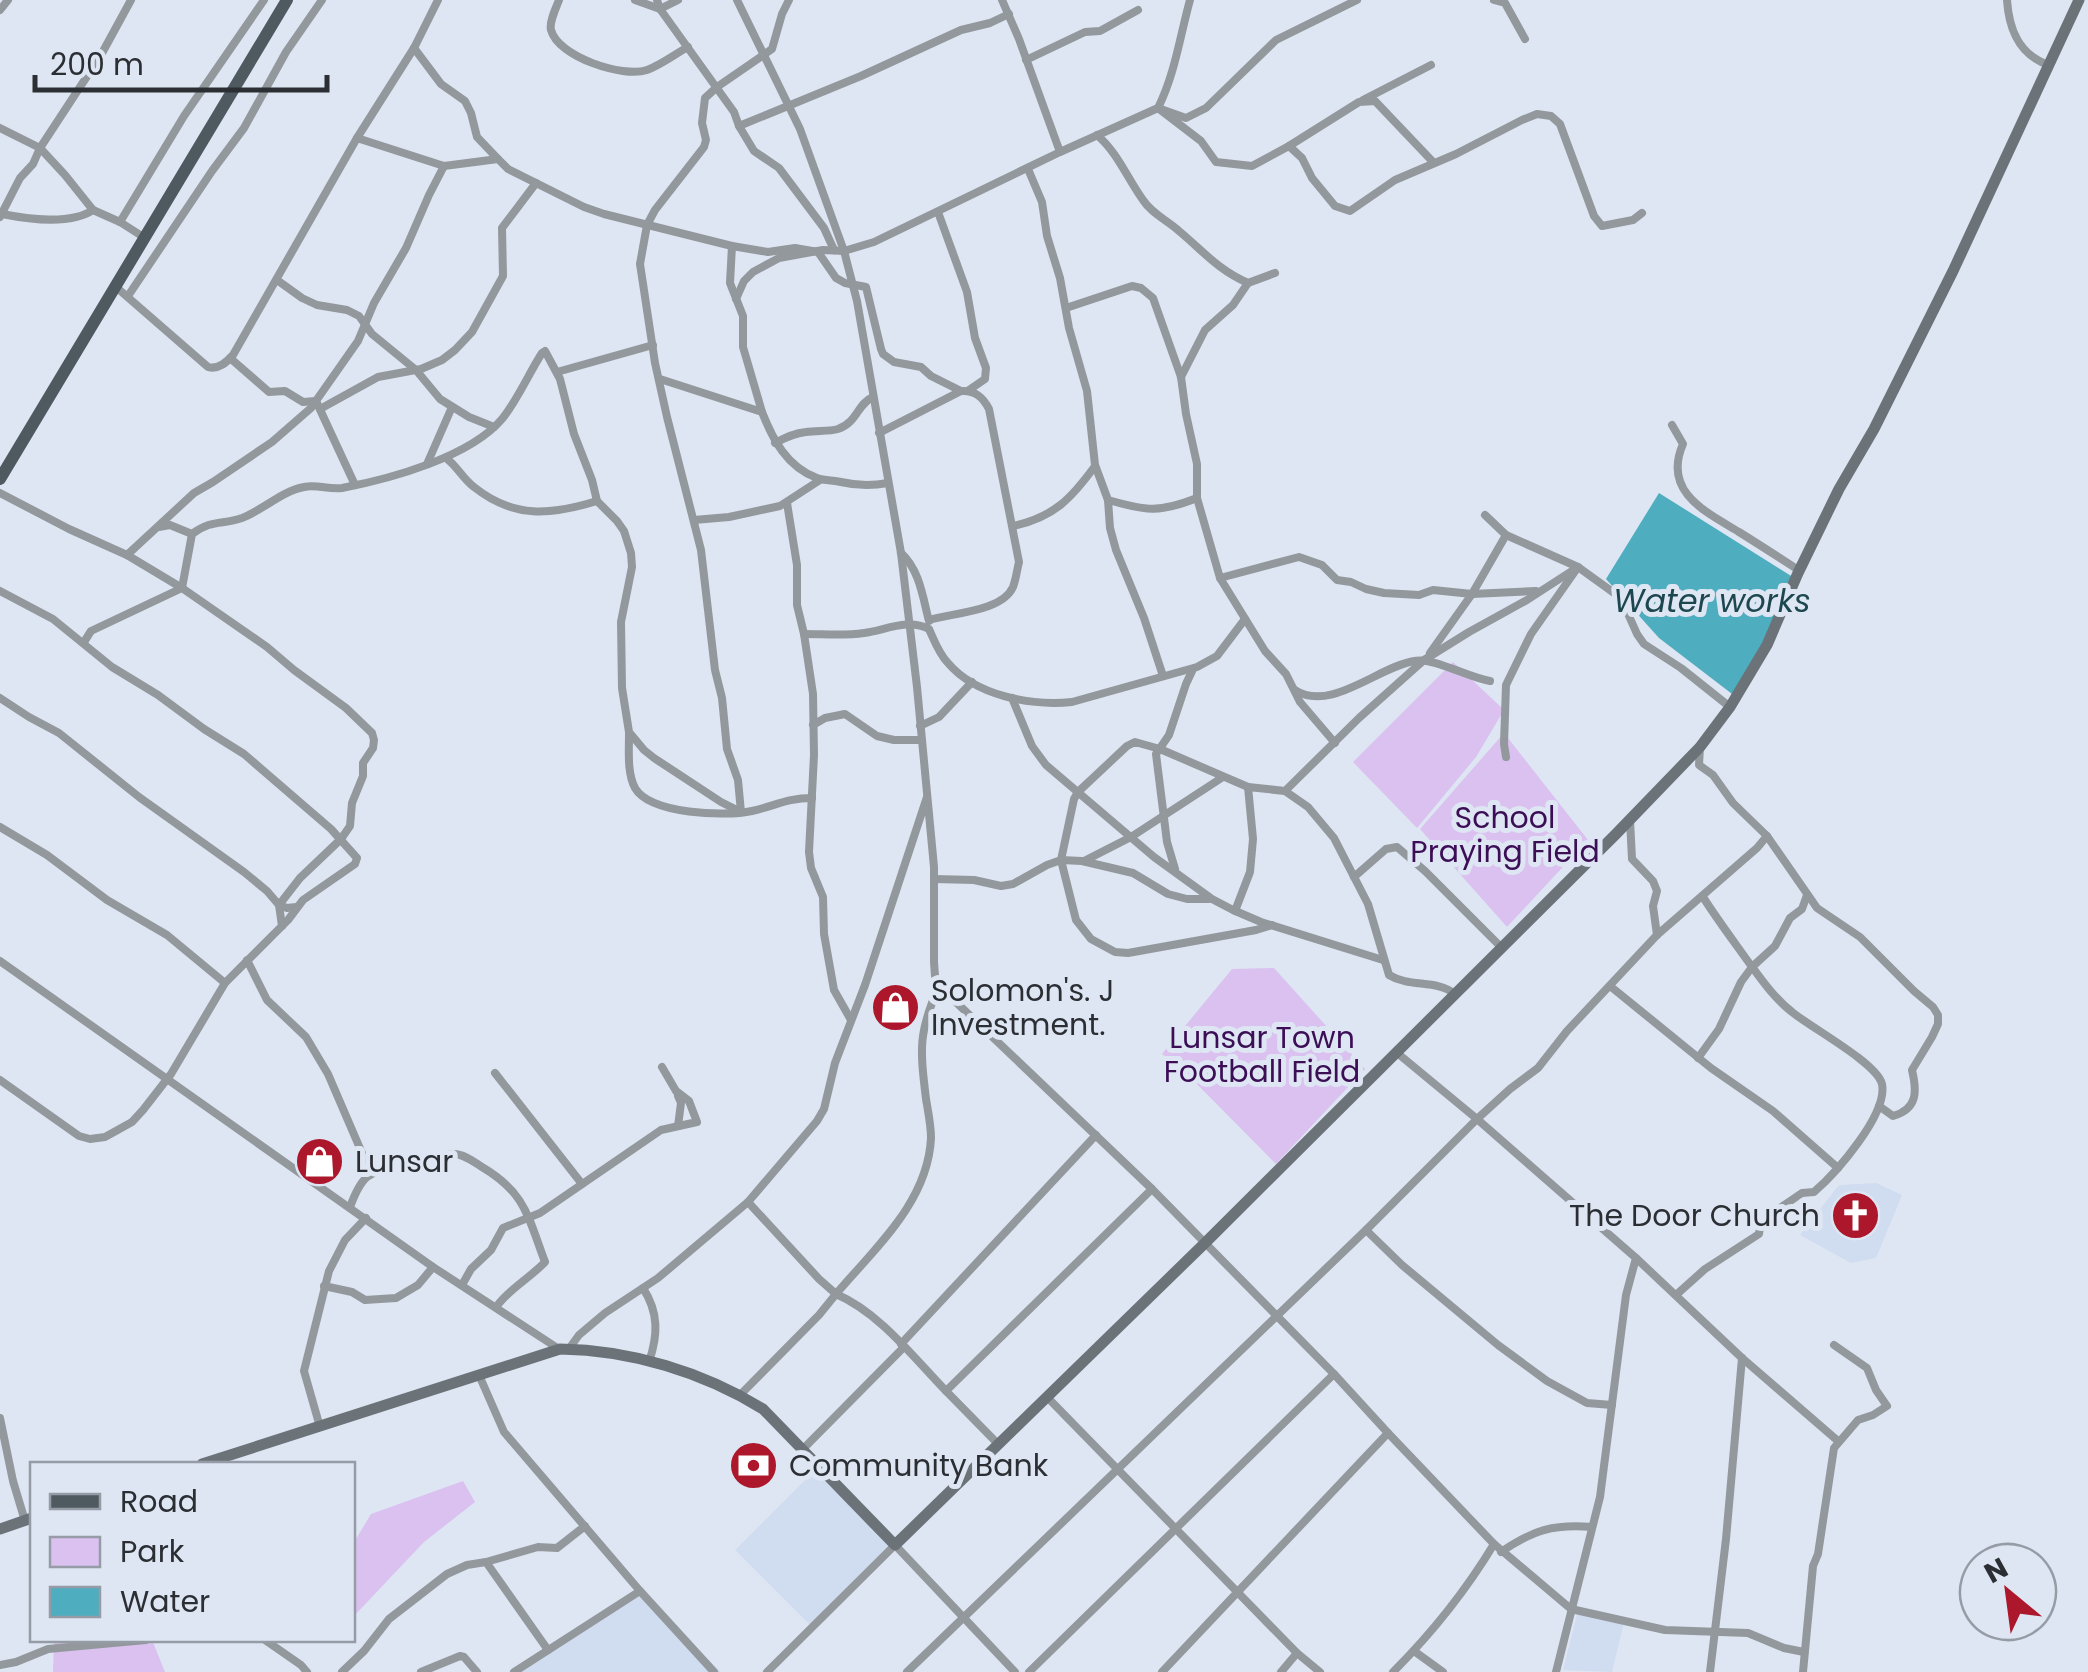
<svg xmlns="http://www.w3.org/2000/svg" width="2088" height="1672" viewBox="0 0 2088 1672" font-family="Poppins,sans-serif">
	<rect width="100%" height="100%" fill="#dee6f3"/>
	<g fill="#d0dcef">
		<polygon points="1876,1183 1902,1195 1876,1258 1851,1263 1800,1235 1839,1185"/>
		<polygon points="819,1466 895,1545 812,1627 735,1550"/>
		<polygon points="640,1591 721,1672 516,1672"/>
		<polygon points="1579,1607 1624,1622 1612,1672 1563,1670"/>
	</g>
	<g fill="#dac1ef">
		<polygon points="1453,662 1504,710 1476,757 1417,828 1353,762"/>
		<polygon points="1504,733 1588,840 1507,927 1420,829"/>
		<polygon points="1274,968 1365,1069 1276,1164 1182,1069 1162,1054 1232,969"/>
		<polygon points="463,1481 475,1502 424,1542 353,1617 353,1544 371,1514"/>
		<polygon points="54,1640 152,1640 165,1672 53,1672"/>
	</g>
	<polygon fill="#4eadbf" points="1659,493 1796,579 1736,697 1659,638 1606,579"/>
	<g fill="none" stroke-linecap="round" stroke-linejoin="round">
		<g stroke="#93989c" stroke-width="8">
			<path d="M559,0C556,8 549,22 551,30C558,57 623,78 647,70C661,65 675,54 688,47"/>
			<polyline points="635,0 660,9 678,0"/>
			<polyline points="657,0 660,9 734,112 739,126 754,151 779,168 824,228 834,250"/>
			<polyline points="737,0 800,129 844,251 857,301 901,553 917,687 934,867 934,962 935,976 939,986 1152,1189 1334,1374 1388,1433"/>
			<polyline points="1002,0 1019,39 1060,152"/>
			<polyline points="1357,0 1276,40 1206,108 1186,118 1158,108 1201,141 1216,162 1252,166 1289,146 1302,158 1312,178 1335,206 1350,211 1395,180 1456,154 1522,120 1537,114 1551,116 1560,124 1594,216 1602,226 1633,220 1642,213"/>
			<polyline points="1494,0 1505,3 1525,39"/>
			<path d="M2007,0C2009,30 2019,55 2049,65"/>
			<polyline points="0,10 8,0"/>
			<polyline points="414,48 441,84 465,101 471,113 477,137 498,159"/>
			<polyline points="1026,60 1085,32 1100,31 1138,10"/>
			<polyline points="1363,100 1431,65"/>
			<polyline points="739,126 861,76 961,30 990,23 1009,14"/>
			<polyline points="0,128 40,148 65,175 93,210 120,222 145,238"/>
			<path d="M1097,135C1118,153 1127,178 1143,200C1152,214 1167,220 1179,231C1203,251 1218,270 1248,283L1275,273"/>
			<polyline points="357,138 414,48 438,0"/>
			<polyline points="1289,146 1359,102 1375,101 1434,163"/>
			<polyline points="1028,169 1042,202 1047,236 1060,278 1069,328 1087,391 1095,465 1108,500 1110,528 1116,550 1144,618 1163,676"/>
			<polyline points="938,212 967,292 975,338 986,368 985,379 969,390"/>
			<path d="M2,214C27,219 71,225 93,210"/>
			<polyline points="0,217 20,178 33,164 40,148 101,55 131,0"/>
			<polyline points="120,222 184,116 264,0"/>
			<polyline points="732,246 730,283 743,316 743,347 762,412"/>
			<polyline points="277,280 302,298 317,305 347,310 359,316 372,334 416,370 440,399 469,417 494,427"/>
			<path d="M116,287L208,367C218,370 226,363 233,355L357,138L444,166L498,159L508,169L584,207L604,214L732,246L768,252L795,248L818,252L836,278L845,283L866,287L881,349L883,354L894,362L921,367L931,376L961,391"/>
			<polyline points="128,296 212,171 244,128 286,52 322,0"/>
			<path d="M736,299L744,281L753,272L779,258L823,250L844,251L874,242L1060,152L1158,108C1175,74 1180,36 1190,0"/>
			<polyline points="1066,308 1132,286 1141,288 1153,298 1181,377 1186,414 1197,464 1197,498 1220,578 1265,651 1286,674 1300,702 1335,743"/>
			<polyline points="230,358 269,392 285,391 303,402 316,401 355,485"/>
			<polyline points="557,372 653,345"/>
			<polyline points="1181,377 1205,330 1233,305 1248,283"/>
			<path d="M660,379L762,412C773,440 787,467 817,478C825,481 833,480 841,482C858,486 871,486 888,483"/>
			<polyline points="320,409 378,377 421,369 442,360 455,350 472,332 503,276 502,228 536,183"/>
			<path d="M1672,425L1683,444C1662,492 1706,512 1739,532C1760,545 1780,558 1800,571"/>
			<path d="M879,433L961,391C975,390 983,397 989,409L1019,562C1017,570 1016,579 1013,587C1002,612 951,613 929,620"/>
			<path d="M775,443C785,438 794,433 806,432C816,430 828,432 838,429C858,422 857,404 873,397"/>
			<path d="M446,458C457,466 463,479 474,487C514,519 551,515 597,501"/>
			<polyline points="427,464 452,407"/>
			<polyline points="0,493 69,529 127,555 182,588 267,647 294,670 346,708 372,733 374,740 373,748 363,763 363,776 352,803 350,826 341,839 300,878 279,905 287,908 296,907"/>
			<path d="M1108,500C1147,511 1159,513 1197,498"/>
			<polyline points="787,503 797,565 797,605 804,634 813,694 814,755 809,852 811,868 823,897 824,934 834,990 851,1020"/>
			<polyline points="1485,515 1506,535 1578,567 1531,634 1506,685 1504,744 1506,757"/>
			<polyline points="694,520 729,517 780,506 820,480"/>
			<path d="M1013,526C1054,517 1071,499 1095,466"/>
			<polyline points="159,527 170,525 192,534"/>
			<path d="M901,553C920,570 923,599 929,621"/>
			<polyline points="127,555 194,493 213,482 272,442 311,408 358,341 374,303 406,248 429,195 444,166"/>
			<polyline points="1220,578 1299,557 1322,565 1337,580 1351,582 1366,589 1384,593 1419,595 1433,590 1472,594 1536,591"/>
			<polyline points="0,591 53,619 112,667 158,695 204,729 244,754 331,829 357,858 355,864 303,900 288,920 225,983 171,1074 143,1110 132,1122 105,1137 90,1139 79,1136 0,1080"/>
			<path d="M804,634C824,634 844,636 864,633C886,630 908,618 929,629C934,640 939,654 948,663C976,696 1031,706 1072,702L1197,667L1217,656L1245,619"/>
			<path d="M84,642L91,631L182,588L192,534C212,519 222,525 242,518C263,510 282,491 304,487C317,484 329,490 342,488C390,479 470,457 502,419C517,401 529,373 542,353L545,351L560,379L574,434L592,480L597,501L617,521L624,531L631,553L632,567L621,622L622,688L629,732L644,750L654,758L721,802L741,812"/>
			<polyline points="1430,653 1472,594 1506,535"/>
			<path d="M1295,690C1330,713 1378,667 1414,661C1434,657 1466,677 1490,681"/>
			<polyline points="0,698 29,717 59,733 139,797 244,872 267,891 279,905 282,926"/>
			<polyline points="1012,698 1032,746 1046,765 1154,857 1212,899 1233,910 1261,922 1383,960"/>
			<polyline points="813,725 825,718 845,714 877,736 894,740 921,740"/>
			<polyline points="920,726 939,717 972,682"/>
			<path d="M629,734C629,751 627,773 635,788C650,814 725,817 752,811C775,806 787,798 812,798"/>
			<polyline points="1285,791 1359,718 1424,660 1469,632 1527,600 1578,567 1621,598 1637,634 1644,644 1681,668 1730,707"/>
			<polyline points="741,812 738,780 727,749 722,698 715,670 701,550 667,417 655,363 640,264 647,225 655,210 704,147 706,140 702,123 705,98 717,87 772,49 782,14 789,0"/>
			<polyline points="1630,820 1632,859 1653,881 1657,891 1653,906 1657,935"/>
			<polyline points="0,827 47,855 107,900 167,935 225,983"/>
			<path d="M1767,836L1817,908L1860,937L1914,991L1933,1007L1938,1015V1024L1932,1037L1912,1070C1917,1091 1918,1109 1893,1116L1879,1106"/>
			<polyline points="1086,860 1131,837 1223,777"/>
			<polyline points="1175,869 1167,842 1156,754 1169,735 1186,684 1193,669"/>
			<polyline points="1354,877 1386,849 1397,847 1425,871 1502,948"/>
			<polyline points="934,879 974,880 1001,886 1013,884 1047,865 1061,860 1082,861 1133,873 1168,894 1187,899 1209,899"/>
			<polyline points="1235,911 1250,872 1253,839 1248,787"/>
			<path d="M1272,925L1256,930L1128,953L1115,952L1091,939L1076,920L1061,860L1074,799L1078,792L1127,746L1135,742L1160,749L1248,787L1285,791L1308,807L1334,838L1368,904L1389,975C1410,988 1436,979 1455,994"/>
			<polyline points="247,960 267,1000 306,1037 328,1074 371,1174"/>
			<polyline points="0,961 433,1267 559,1349"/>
			<path d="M939,986C918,1033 920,1049 926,1099C928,1111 931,1125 931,1138C928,1202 875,1248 836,1294C880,1313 913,1357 946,1391L1152,1189"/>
			<polyline points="1610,986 1711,1068 1773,1111 1838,1168"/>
			<polyline points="1396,1052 1477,1119 1636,1258 1626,1295 1600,1497 1556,1672"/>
			<polyline points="1698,1058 1719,1029 1741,982 1752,967 1775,946 1790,918 1802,909 1807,895"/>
			<polyline points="495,1073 582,1184"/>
			<polyline points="678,1096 681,1103 678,1126"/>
			<path d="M350,1207C364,1169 371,1173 408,1164C422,1160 439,1154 454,1154C464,1154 474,1162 482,1167C526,1193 528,1217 545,1262C530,1278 509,1289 497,1306"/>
			<polyline points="1366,1230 1402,1265 1498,1345 1547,1381 1587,1403 1612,1405"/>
			<polyline points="1636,1258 1742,1358 1838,1441"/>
			<polyline points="462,1285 471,1269 491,1250 503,1228 540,1213 661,1130 697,1122 689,1101 676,1091 662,1067"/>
			<polyline points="324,1286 352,1292 365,1300 396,1298 418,1285 433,1267"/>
			<path d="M643,1288C659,1313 658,1335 649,1362"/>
			<path d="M1676,1295L1705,1269L1759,1234L1761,1221L1802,1193L1814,1192C1836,1173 1888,1114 1882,1084C1877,1063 1810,1027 1792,1012C1774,998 1761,979 1747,960C1732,939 1717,919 1703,897"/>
			<polyline points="901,1344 1096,1135"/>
			<polyline points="568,1350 579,1335 605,1313 658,1278 748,1202 817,1121 824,1109 835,1063 865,985 927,797"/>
			<polyline points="479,1375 504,1432 640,1591 714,1672"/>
			<polyline points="946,1391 999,1445"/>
			<polyline points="740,1395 819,1315 836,1294 819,1279 748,1202"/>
			<polyline points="1047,1397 1297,1653 1320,1672"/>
			<polyline points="0,1418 13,1481 25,1521"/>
			<polyline points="320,1427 304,1371 329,1271 345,1240 366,1218"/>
			<polyline points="803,1449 904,1347"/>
			<polyline points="1494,1544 1571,1609 1665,1630 1748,1633 1784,1648 1804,1652"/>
			<path d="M1501,1552C1533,1530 1553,1524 1592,1527"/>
			<polyline points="486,1562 538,1547 557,1548 585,1526"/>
			<polyline points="265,1640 301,1665 307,1672"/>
			<polyline points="1414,1651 1443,1672"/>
			<polyline points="0,1665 16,1662 48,1649 146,1640"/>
			<polyline points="342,1672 364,1651 389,1619 447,1574 467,1565 486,1562 548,1650"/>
			<polyline points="421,1672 460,1656 464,1657 477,1672"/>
			<polyline points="514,1672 640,1591"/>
			<polyline points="767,1672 895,1545 1015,1672"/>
			<polyline points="907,1672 1366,1230 1477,1119 1510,1089 1538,1068 1567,1031 1657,935 1757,848 1767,836 1733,803 1713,775 1699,765 1700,747"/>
			<polyline points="1029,1672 1334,1374"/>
			<path d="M1162,1672L1388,1433L1494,1544C1465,1592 1432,1633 1393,1672"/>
			<polyline points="1281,1672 1297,1653"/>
			<polyline points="1710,1672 1726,1539 1742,1358"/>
			<polyline points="1803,1672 1813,1566 1818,1554 1834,1448 1858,1420 1873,1415 1887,1406 1876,1390 1867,1368 1834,1345"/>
		</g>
		<g stroke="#6b7379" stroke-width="11">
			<path d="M202,1464L560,1349C631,1350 703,1372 763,1409L895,1545L1205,1243L1616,834L1700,747L1730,707L1767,645L1798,573L1839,489L1874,429L1953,271L2079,0"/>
			<polyline points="0,1529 32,1518"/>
		</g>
		<polyline stroke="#4f5960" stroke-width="12" points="0,479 287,0"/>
	</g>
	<defs>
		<symbol id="shop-disc" viewBox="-11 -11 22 22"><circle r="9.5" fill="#ac172b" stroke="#dee6f3"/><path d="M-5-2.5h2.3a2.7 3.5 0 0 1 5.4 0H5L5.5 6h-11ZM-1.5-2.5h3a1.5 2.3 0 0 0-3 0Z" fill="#fff"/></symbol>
		<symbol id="church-disc" viewBox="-11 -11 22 22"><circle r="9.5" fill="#ac172b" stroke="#dee6f3"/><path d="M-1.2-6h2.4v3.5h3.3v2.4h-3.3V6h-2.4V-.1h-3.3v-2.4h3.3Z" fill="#fff"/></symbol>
		<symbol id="bank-disc" viewBox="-11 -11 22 22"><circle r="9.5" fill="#ac172b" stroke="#dee6f3"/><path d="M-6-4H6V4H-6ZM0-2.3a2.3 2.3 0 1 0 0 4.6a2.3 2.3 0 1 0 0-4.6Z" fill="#fff"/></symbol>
	</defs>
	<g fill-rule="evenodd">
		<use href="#shop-disc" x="868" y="980" width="55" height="55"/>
		<use href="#shop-disc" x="292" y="1134" width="55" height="55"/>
		<use href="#church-disc" x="1828" y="1188" width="55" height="55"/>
		<use href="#bank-disc" x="726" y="1438" width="55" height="55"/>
	</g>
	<g text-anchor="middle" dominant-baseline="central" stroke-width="10" stroke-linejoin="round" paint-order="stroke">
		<g font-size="30" fill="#3b0e56" stroke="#dee6f3">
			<text x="1505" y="817">School<tspan x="1505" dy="34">Praying Field</tspan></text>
			<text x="1262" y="1037">Lunsar Town<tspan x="1262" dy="34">Football Field</tspan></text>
		</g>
		<g font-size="30" fill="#2b2e33" stroke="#dee6f3" text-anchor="start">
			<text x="931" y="990">Solomon's. J<tspan x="931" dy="34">Investment.</tspan></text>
			<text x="355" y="1161">Lunsar</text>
			<text x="1820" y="1215" text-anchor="end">The Door Church</text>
			<text x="789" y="1465">Community Bank</text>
		</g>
		<g font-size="32" font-style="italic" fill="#1c474f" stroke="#dee6f3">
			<text x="1712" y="600">Water works</text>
		</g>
	</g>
	<rect x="30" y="1462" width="325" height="180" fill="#dee6f3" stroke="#969ca6" stroke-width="2.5"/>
	<rect x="50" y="1494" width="50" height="15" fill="#4f5960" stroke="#969ca6" stroke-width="2.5"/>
	<text x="120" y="1512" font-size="30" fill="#2b2e33">Road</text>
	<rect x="50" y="1537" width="50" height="30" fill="#dac1ef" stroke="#969ca6" stroke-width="2.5"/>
	<text x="120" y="1562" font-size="30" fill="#2b2e33">Park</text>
	<rect x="50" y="1587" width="50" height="30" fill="#4eadbf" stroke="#969ca6" stroke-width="2.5"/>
	<text x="120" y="1612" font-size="30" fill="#2b2e33">Water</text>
	<g transform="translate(2008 1592) rotate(331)"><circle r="48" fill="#dee6f3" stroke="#969ca6" stroke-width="2.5"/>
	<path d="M0-8L18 38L0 25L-18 38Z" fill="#ac172b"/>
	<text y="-15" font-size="28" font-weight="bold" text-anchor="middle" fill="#2b2e33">N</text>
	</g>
	<path d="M35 75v15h292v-15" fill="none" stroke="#2b2e33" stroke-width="5"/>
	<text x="50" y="75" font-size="30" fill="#2b2e33" stroke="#dee6f3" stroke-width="8" paint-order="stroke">200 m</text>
</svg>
